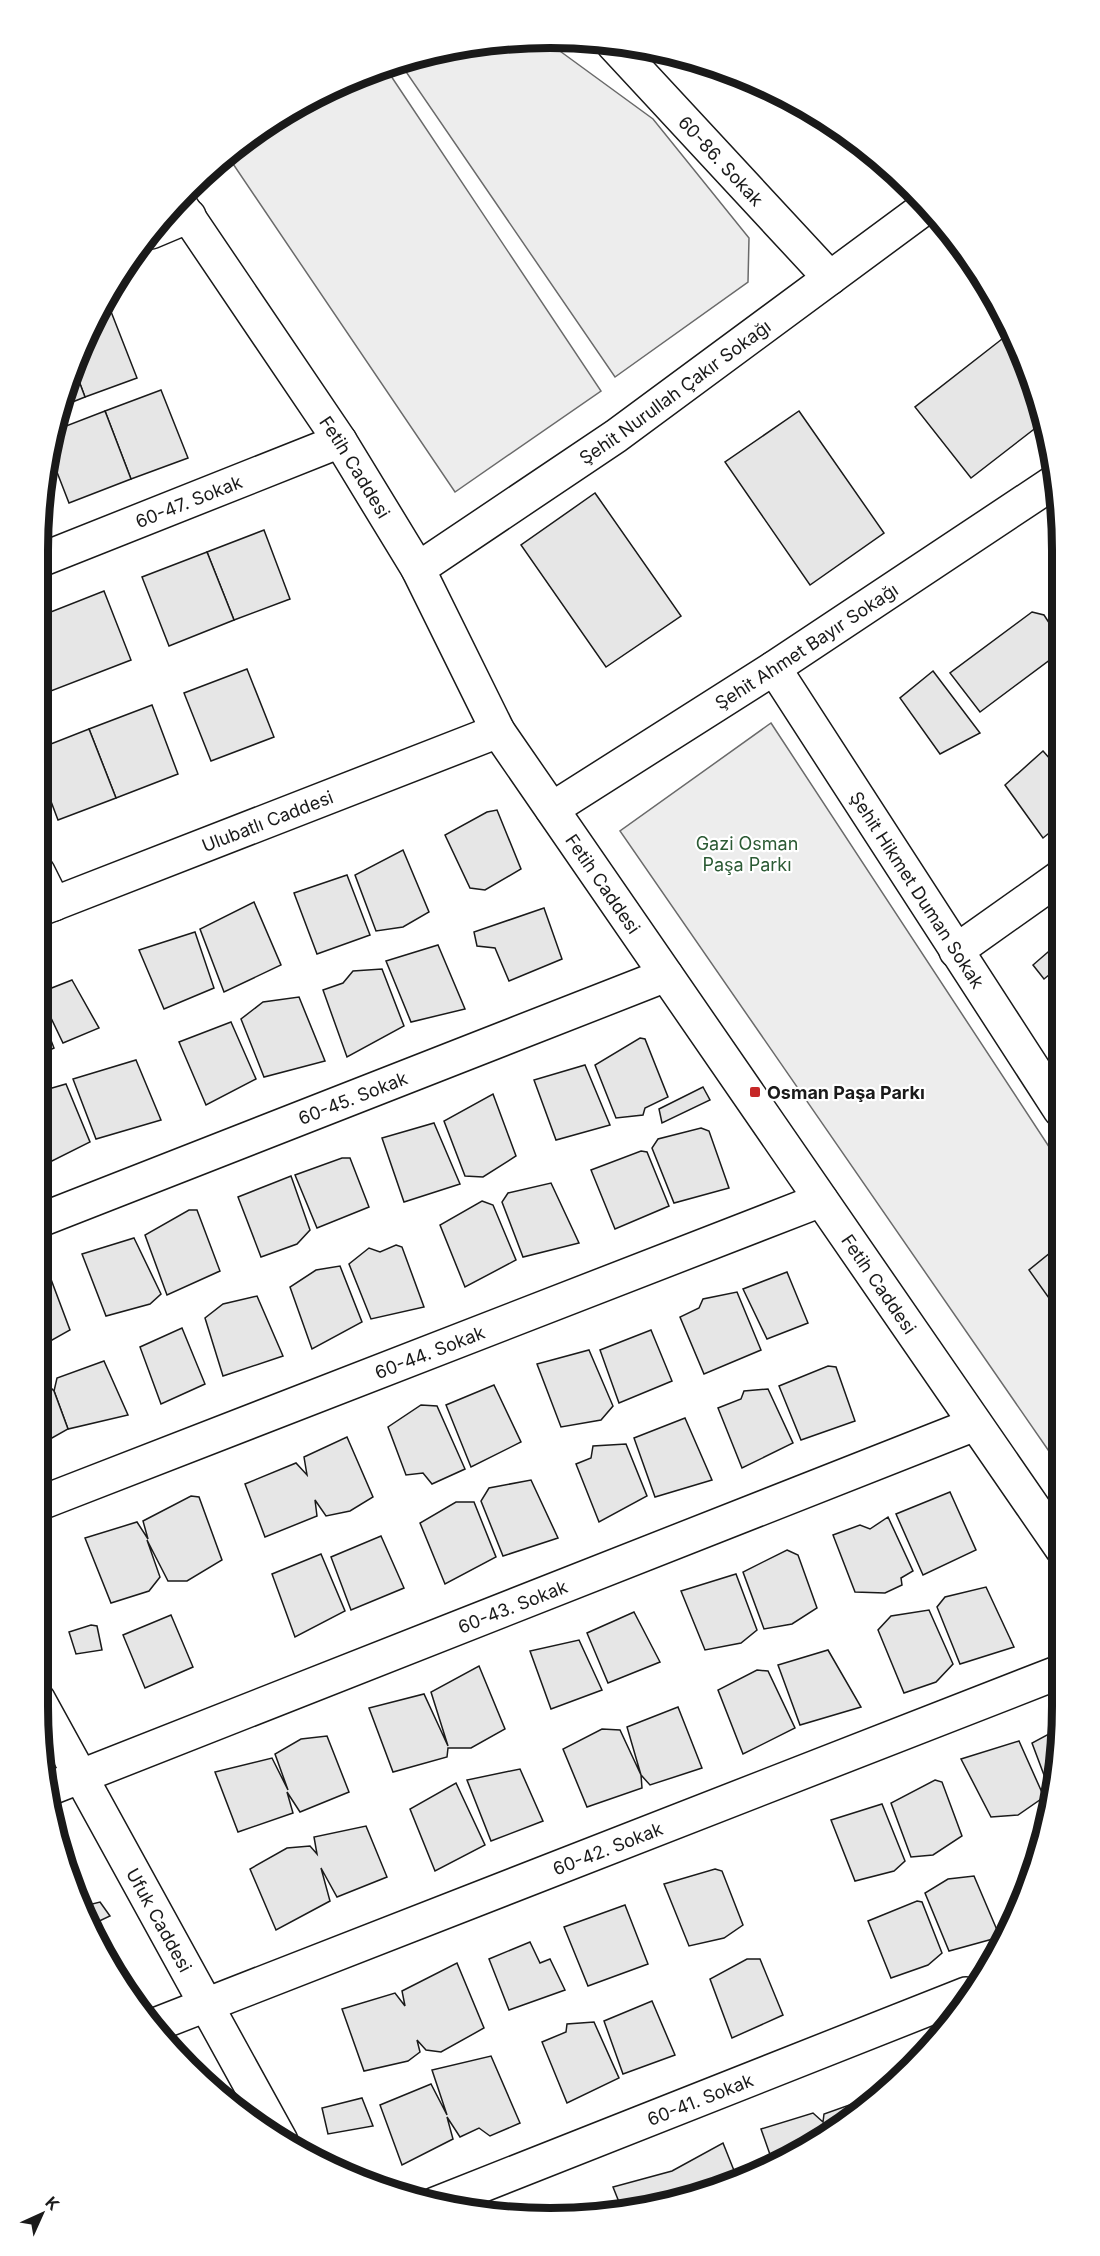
<svg xmlns="http://www.w3.org/2000/svg" width="1100" height="2256" viewBox="0 0 1100 2256" font-family="Inter,sans-serif">
	<rect width="100%" height="100%" fill="#fff"/>
	<g fill="#ededed" stroke="#6a6a6a" stroke-width="1.5">
		<polygon points="542,38 653,119 749,238 748,282 615,377 400,63 450,47"/>
		<polygon points="385,67 601,391 455,492 227,155 266,124 354,76"/>
		<polygon points="771,723 1061,1165 1062,1470 620,831"/>
	</g>
	<g fill="#e6e6e6" stroke="#1a1a1a" stroke-width="1.5">
		<polygon points="110,309 137,378 85,397 73,365 98,314"/>
		<polygon points="1011,332 1024,354 1042,423 971,478 915,407"/>
		<polygon points="73,365 85,397 60,407"/>
		<polygon points="161,390 188,458 131,479 105,411"/>
		<polygon points="105,411 131,479 69,503 48,449 53,431"/>
		<polygon points="799,411 884,533 810,585 725,462"/>
		<polygon points="595,493 681,616 606,667 521,545"/>
		<polygon points="264,530 290,599 234,620 207,552"/>
		<polygon points="207,552 234,620 169,646 142,577"/>
		<polygon points="104,591 131,660 38,696 38,617"/>
		<polygon points="1032,612 1044,615 1059,638 1059,653 980,712 950,673"/>
		<polygon points="247,669 274,737 211,761 184,693"/>
		<polygon points="933,671 980,733 940,754 900,698"/>
		<polygon points="152,705 178,774 116,798 89,729"/>
		<polygon points="89,729 116,798 58,820 38,767 38,749"/>
		<polygon points="1043,751 1059,769 1059,825 1043,838 1005,785"/>
		<polygon points="497,810 521,869 485,890 470,888 445,835 487,812"/>
		<polygon points="403,850 429,912 403,927 376,931 355,875"/>
		<polygon points="347,875 370,935 317,954 294,893"/>
		<polygon points="254,902 281,965 224,992 200,929"/>
		<polygon points="544,908 562,959 509,981 495,948 477,946 474,932"/>
		<polygon points="195,932 214,988 164,1009 139,950"/>
		<polygon points="438,945 465,1009 411,1022 386,961"/>
		<polygon points="1048,952 1060,966 1044,979 1033,965"/>
		<polygon points="382,969 404,1026 347,1057 323,990 343,983 353,971"/>
		<polygon points="72,980 99,1028 63,1043 39,993"/>
		<polygon points="299,997 325,1061 264,1077 241,1019 263,1002"/>
		<polygon points="38,1007 54,1048 38,1055"/>
		<polygon points="231,1022 256,1079 206,1105 179,1042"/>
		<polygon points="640,1038 645,1039 668,1097 645,1108 643,1115 616,1118 595,1065"/>
		<polygon points="136,1060 161,1120 96,1139 73,1079"/>
		<polygon points="585,1065 610,1125 556,1140 534,1080"/>
		<polygon points="66,1084 90,1142 38,1168 38,1092"/>
		<polygon points="703,1087 710,1100 662,1123 659,1109"/>
		<polygon points="493,1094 516,1156 483,1177 465,1176 444,1121"/>
		<polygon points="434,1123 460,1184 404,1202 382,1138"/>
		<polygon points="701,1128 709,1131 729,1188 674,1203 652,1148 658,1139"/>
		<polygon points="641,1151 647,1152 669,1206 615,1229 591,1170"/>
		<polygon points="342,1158 350,1158 369,1207 317,1228 295,1175"/>
		<polygon points="291,1176 310,1230 297,1244 261,1257 238,1197"/>
		<polygon points="551,1183 579,1243 523,1257 502,1202 508,1193"/>
		<polygon points="482,1201 493,1205 516,1260 465,1287 440,1225"/>
		<polygon points="189,1210 197,1210 220,1271 167,1295 145,1235"/>
		<polygon points="134,1238 161,1294 150,1304 106,1316 82,1254"/>
		<polygon points="1061,1244 1061,1315 1029,1270"/>
		<polygon points="396,1245 402,1247 424,1307 371,1319 349,1264 369,1248 380,1252"/>
		<polygon points="46,1266 70,1330 38,1348 38,1269"/>
		<polygon points="340,1266 362,1322 312,1349 290,1287 316,1270"/>
		<polygon points="787,1272 808,1323 767,1339 743,1289"/>
		<polygon points="737,1292 761,1350 704,1374 680,1317 699,1308 703,1299"/>
		<polygon points="257,1296 283,1356 223,1376 205,1318 223,1304"/>
		<polygon points="182,1328 205,1384 161,1404 140,1347"/>
		<polygon points="651,1330 672,1381 619,1403 600,1350"/>
		<polygon points="589,1350 613,1406 601,1420 561,1427 537,1364"/>
		<polygon points="104,1361 128,1415 68,1429 54,1391 57,1378"/>
		<polygon points="828,1366 836,1367 855,1421 801,1440 779,1386"/>
		<polygon points="38,1375 54,1391 68,1429 43,1443 41,1455 38,1456"/>
		<polygon points="494,1385 521,1442 471,1467 446,1405"/>
		<polygon points="768,1389 793,1443 742,1468 718,1408 741,1399 744,1391"/>
		<polygon points="421,1405 437,1406 465,1469 432,1484 423,1473 406,1475 388,1427"/>
		<polygon points="685,1418 712,1480 655,1497 634,1438"/>
		<polygon points="347,1437 373,1497 350,1511 326,1516 315,1500 317,1516 265,1537 245,1484 296,1463 307,1475 304,1457"/>
		<polygon points="626,1444 647,1496 599,1522 576,1464 591,1458 593,1446"/>
		<polygon points="531,1480 558,1538 503,1556 481,1501 489,1488"/>
		<polygon points="950,1492 976,1550 923,1575 896,1514"/>
		<polygon points="191,1496 199,1497 222,1560 187,1581 168,1581 147,1540 160,1577 149,1591 111,1603 85,1538 137,1522 148,1539 143,1521"/>
		<polygon points="456,1502 474,1502 496,1557 445,1584 420,1523"/>
		<polygon points="888,1517 913,1571 901,1578 902,1585 885,1593 855,1592 833,1535 860,1525 870,1529"/>
		<polygon points="381,1536 404,1588 351,1610 331,1557"/>
		<polygon points="787,1550 798,1555 817,1608 792,1624 764,1629 743,1572"/>
		<polygon points="321,1554 345,1611 295,1637 272,1574"/>
		<polygon points="736,1574 757,1630 741,1643 705,1650 681,1591"/>
		<polygon points="986,1587 1014,1647 960,1664 937,1607 945,1597"/>
		<polygon points="929,1610 953,1664 936,1682 904,1693 878,1630 891,1616"/>
		<polygon points="634,1612 660,1662 608,1683 587,1633"/>
		<polygon points="171,1615 193,1667 145,1688 123,1635"/>
		<polygon points="91,1625 97,1626 102,1650 76,1654 69,1632"/>
		<polygon points="579,1640 602,1690 551,1709 530,1651"/>
		<polygon points="828,1650 861,1707 800,1725 778,1665"/>
		<polygon points="479,1666 505,1729 471,1748 448,1748 447,1757 393,1772 369,1708 424,1694 448,1746 431,1692"/>
		<polygon points="757,1670 768,1671 795,1728 743,1754 718,1690"/>
		<polygon points="678,1707 702,1768 650,1785 641,1775 642,1788 587,1807 563,1749 602,1729 620,1730 641,1775 627,1727"/>
		<polygon points="1060,1728 1053,1799 1032,1743"/>
		<polygon points="327,1736 349,1792 300,1812 287,1792 293,1813 238,1832 215,1772 272,1758 288,1790 275,1754 301,1739"/>
		<polygon points="1019,1741 1044,1797 1018,1815 991,1817 961,1759"/>
		<polygon points="520,1769 543,1821 491,1841 467,1780"/>
		<polygon points="935,1780 942,1782 962,1836 933,1855 911,1857 891,1803"/>
		<polygon points="456,1783 485,1845 435,1871 410,1809"/>
		<polygon points="882,1804 905,1861 894,1871 855,1881 831,1820"/>
		<polygon points="366,1826 387,1877 337,1897 321,1868 330,1901 276,1930 250,1869 287,1848 310,1846 317,1854 314,1837"/>
		<polygon points="1040,1847 1034,1869 1028,1855"/>
		<polygon points="715,1869 722,1871 743,1925 724,1938 689,1946 664,1884"/>
		<polygon points="974,1876 1000,1937 949,1951 925,1893 948,1879"/>
		<polygon points="917,1901 922,1902 942,1953 928,1965 891,1978 868,1921"/>
		<polygon points="100,1902 110,1916 93,1924 84,1906"/>
		<polygon points="625,1905 648,1964 588,1986 564,1927"/>
		<polygon points="530,1942 540,1963 550,1959 565,1990 509,2010 489,1959"/>
		<polygon points="747,1959 760,1959 783,2015 732,2038 710,1979"/>
		<polygon points="457,1963 484,2028 441,2052 426,2050 417,2040 420,2052 408,2061 364,2071 342,2009 395,1993 405,2006 402,1991"/>
		<polygon points="652,2001 675,2055 623,2074 604,2021"/>
		<polygon points="594,2022 619,2078 567,2103 542,2042 566,2032 567,2024"/>
		<polygon points="491,2056 520,2123 490,2136 479,2128 460,2137 447,2117 453,2139 402,2165 380,2105 431,2084 447,2115 432,2070"/>
		<polygon points="362,2098 373,2126 328,2134 322,2108"/>
		<polygon points="869,2098 876,2099 862,2113 774,2166 761,2129 813,2113 823,2122 824,2114"/>
		<polygon points="723,2143 737,2178 623,2212 613,2187 672,2171"/>
	</g>
	<g fill="none" stroke-linecap="round" stroke-linejoin="round">
		<defs>
			<g id="minor">
				<path id="s1" d="M613,44L830,278"/>
				<path id="s2" d="M177,200L340,441L418,569L498,731L1062,1549"/>
				<polyline points="151,232 189,216"/>
				<path id="s3" d="M38,561L340,441"/>
				<path id="s4" d="M418,569L616,436L926,207"/>
				<path id="s5" d="M774,668L1060,1110"/>
				<path id="s6" d="M552,809L774,668L1057,480"/>
				<polyline points="38,872 54,904"/>
				<path id="s7" d="M38,910L498,731"/>
				<polyline points="956,951 1059,878"/>
				<path id="s8" d="M38,1221L666,975"/>
				<path id="s9" d="M38,1504L821,1200"/>
				<path id="s10" d="M38,1699L281,2141"/>
				<path id="s11" d="M51,1788L975,1424"/>
				<path id="s12" d="M152,2026L1062,1671"/>
				<path id="s13" d="M435,2204L966,1994"/>
			</g>
		</defs>
		<use href="#minor" stroke="#1a1a1a" stroke-width="36"/>
		<use href="#minor" stroke="#fff" stroke-width="33"/>
	</g>
	<rect fill="#c62828" stroke="#fff" stroke-width="2" x="749" y="1086" width="12" height="12" rx="3"/>
	<g text-anchor="middle" dominant-baseline="central" stroke-width="4.5" stroke-linejoin="round" paint-order="stroke">
		<g font-size="18" fill="#1a1a1a" stroke="#fff">
			<text stroke="none"><textPath href="#s1" startOffset="159">60-86. Sokak</textPath></text>
			<text stroke="none"><textPath href="#s4" startOffset="312">Şehit Nurullah Çakır Sokağı</textPath></text>
			<text stroke="none"><textPath href="#s2" startOffset="321">Fetih Caddesi</textPath></text>
			<text stroke="none"><textPath href="#s3" startOffset="162">60-47. Sokak</textPath></text>
			<text stroke="none"><textPath href="#s6" startOffset="302">Şehit Ahmet Bayır Sokağı</textPath></text>
			<text stroke="none"><textPath href="#s7" startOffset="246">Ulubatlı Caddesi</textPath></text>
			<text stroke="none"><textPath href="#s2" startOffset="807">Fetih Caddesi</textPath></text>
			<text stroke="none"><textPath href="#s5" startOffset="264">Şehit Hikmet Duman Sokak</textPath></text>
			<text stroke="none"><textPath href="#s8" startOffset="338">60-45. Sokak</textPath></text>
			<text stroke="none"><textPath href="#s2" startOffset="1293">Fetih Caddesi</textPath></text>
			<text stroke="none"><textPath href="#s9" startOffset="420">60-44. Sokak</textPath></text>
			<text stroke="none"><textPath href="#s11" startOffset="496">60-43. Sokak</textPath></text>
			<text stroke="none"><textPath href="#s12" startOffset="489">60-42. Sokak</textPath></text>
			<text stroke="none"><textPath href="#s10" startOffset="252">Ufuk Caddesi</textPath></text>
			<text stroke="none"><textPath href="#s13" startOffset="285">60-41. Sokak</textPath></text>
		</g>
		<g font-size="18" fill="#2b5a34" stroke="#fff">
			<text x="747" y="843">Gazi Osman<tspan x="747" dy="21">Paşa Parkı</tspan></text>
		</g>
		<g font-size="18" font-weight="bold" fill="#1a1a1a" stroke="#fff" text-anchor="start">
			<text x="767" y="1092">Osman Paşa Parkı</text>
		</g>
	</g>
	<path d="M0 0H1100V2256H0ZM550 48H550A502 502 0 0 1 1052 550V1706A502 502 0 0 1 550 2208H550A502 502 0 0 1 48 1706V550A502 502 0 0 1 550 48Z" fill="#fff" fill-rule="evenodd"/>
	<path fill="none" stroke="#1a1a1a" stroke-width="8" d="M550 48H550A502 502 0 0 1 1052 550V1706A502 502 0 0 1 550 2208H550A502 502 0 0 1 48 1706V550A502 502 0 0 1 550 48Z"/>
	<g transform="translate(42 2214) rotate(45)" stroke="#ffffff" stroke-width="4.5" paint-order="stroke">
	<path d="M0-4.5L10 22L0 15L-10 22Z" fill="#1a1a1a"/>
	<text y="-9" font-size="16" font-weight="bold" text-anchor="middle" fill="#1a1a1a">K</text>
	</g>
</svg>
